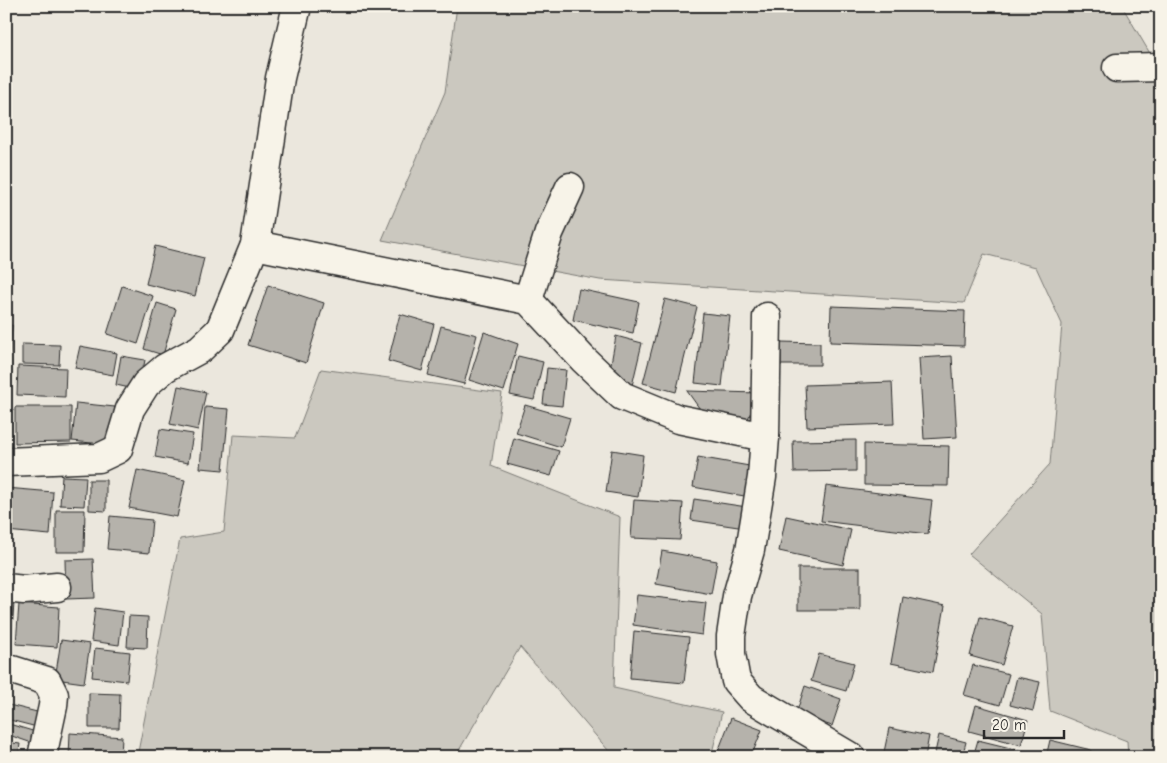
<svg xmlns="http://www.w3.org/2000/svg" width="1167" height="763" viewBox="0 0 1167 763" font-family="'Comic Neue',sans-serif">
	<rect width="100%" height="100%" fill="#ebe7dd"/>
	<filter id="ink" filterUnits="userSpaceOnUse"><feTurbulence type="fractalNoise" baseFrequency=".02" numOctaves="2"/><feDisplacementMap in="SourceGraphic" scale="10" xChannelSelector="R" yChannelSelector="G"/><feConvolveMatrix kernelMatrix="1 2 1 2 8 2 1 2 1" color-interpolation-filters="sRGB"/></filter>
	<g filter="url(#ink)">
		<g fill="#cbc8bf" stroke="#7b7a75">
			<polygon points="457,6 1122,6 1161,72 1161,558 1158,564 1161,597 1161,757 1128,757 1127,741 1050,711 1042,614 969,554 1050,464 1062,324 1036,267 984,254 964,303 600,280 382,240 445,92"/>
			<polygon points="321,369 502,393 491,466 620,517 614,688 722,712 711,757 614,757 520,647 455,757 137,757 180,539 224,532 233,435 295,438"/>
		</g>
		<g fill="#b5b2ab" stroke="#2b2b2b">
			<polygon points="155,246 204,258 195,296 146,284"/>
			<polygon points="268,285 324,303 306,363 248,345"/>
			<polygon points="122,286 153,296 138,344 107,334"/>
			<polygon points="579,289 639,302 633,333 573,320"/>
			<polygon points="665,299 697,307 676,392 643,383"/>
			<polygon points="157,303 176,309 163,355 144,349"/>
			<polygon points="831,306 965,311 964,346 830,342"/>
			<polygon points="703,313 730,316 722,386 695,383"/>
			<polygon points="400,314 434,324 422,371 388,361"/>
			<polygon points="6,325 12,325 10,357 6,357"/>
			<polygon points="441,326 477,335 464,384 428,375"/>
			<polygon points="484,332 518,344 504,391 469,380"/>
			<polygon points="616,336 642,343 631,390 610,369"/>
			<polygon points="781,342 820,343 820,365 781,365"/>
			<polygon points="22,344 60,345 59,365 22,364"/>
			<polygon points="80,346 117,353 113,375 75,368"/>
			<polygon points="121,356 145,360 139,390 116,385"/>
			<polygon points="518,356 543,362 534,400 510,395"/>
			<polygon points="952,356 957,437 924,439 919,358"/>
			<polygon points="18,366 66,368 65,397 17,395"/>
			<polygon points="547,368 566,370 562,406 543,404"/>
			<polygon points="892,382 894,424 807,427 805,385"/>
			<polygon points="178,386 206,392 198,430 170,424"/>
			<polygon points="687,391 758,393 748,419 702,412"/>
			<polygon points="76,403 115,407 111,445 72,441"/>
			<polygon points="525,405 570,418 561,447 516,433"/>
			<polygon points="6,407 9,407 6,445"/>
			<polygon points="15,407 71,407 71,442 15,443"/>
			<polygon points="205,407 229,409 223,470 200,468"/>
			<polygon points="160,429 193,434 188,463 155,457"/>
			<polygon points="514,438 559,451 551,476 507,464"/>
			<polygon points="856,440 856,471 794,472 793,441"/>
			<polygon points="864,444 949,446 948,486 864,485"/>
			<polygon points="612,450 643,455 638,497 606,492"/>
			<polygon points="698,457 755,467 750,497 693,487"/>
			<polygon points="137,470 185,480 177,517 129,508"/>
			<polygon points="62,476 86,477 84,506 60,505"/>
			<polygon points="89,480 106,480 106,511 89,510"/>
			<polygon points="826,486 932,500 928,534 821,521"/>
			<polygon points="6,488 53,492 50,535 6,531"/>
			<polygon points="694,499 747,507 745,528 691,520"/>
			<polygon points="634,500 683,503 680,540 631,538"/>
			<polygon points="56,510 85,510 84,552 56,552"/>
			<polygon points="110,516 152,520 149,553 107,549"/>
			<polygon points="786,516 851,530 843,565 779,551"/>
			<polygon points="662,551 717,561 711,594 656,584"/>
			<polygon points="93,559 95,598 66,599 65,560"/>
			<rect x="798" y="568" width="62" height="42"/>
			<polygon points="637,595 706,603 702,635 633,625"/>
			<polygon points="903,597 945,606 933,672 891,663"/>
			<polygon points="6,602 14,603 11,642 6,641"/>
			<polygon points="19,604 59,607 57,647 16,644"/>
			<polygon points="95,608 123,612 119,645 91,641"/>
			<polygon points="129,616 148,617 147,648 127,647"/>
			<polygon points="980,617 1013,626 1002,665 970,656"/>
			<polygon points="634,631 689,637 684,683 630,678"/>
			<polygon points="61,640 90,644 84,683 55,679"/>
			<polygon points="95,648 130,652 127,681 92,677"/>
			<polygon points="819,654 854,663 846,691 811,681"/>
			<polygon points="973,665 1009,674 1000,705 964,695"/>
			<polygon points="1017,677 1040,682 1033,711 1010,705"/>
			<polygon points="805,686 841,699 832,726 796,714"/>
			<polygon points="89,693 120,694 119,728 89,728"/>
			<polygon points="9,705 41,713 37,727 6,719"/>
			<polygon points="976,705 1028,720 1021,745 969,731"/>
			<polygon points="731,718 762,730 751,757 716,757"/>
			<polygon points="9,724 36,732 32,743 6,734"/>
			<polygon points="889,728 929,736 925,757 883,757"/>
			<polygon points="70,733 122,737 121,757 69,757"/>
			<polygon points="939,735 966,742 962,757 934,757"/>
			<polygon points="978,740 1043,756 973,757"/>
			<polygon points="1050,740 1091,750 1089,757 1046,757"/>
			<polygon points="6,742 20,744 18,757 6,757"/>
		</g>
		<g fill="none" stroke-linecap="round" stroke-linejoin="round">
			<defs>
				<g id="minor">
					<polyline points="1117,68 1161,67"/>
					<polyline points="255,245 528,300 583,359 622,396 678,419 765,437 762,477 750,550 737,596 731,636 731,654 736,681 751,698 851,757"/>
					<polyline points="528,300 549,233 570,187"/>
					<polyline points="765,437 767,317"/>
					<polyline points="6,462 99,458 118,449 130,409 146,384 165,368 200,349 220,330 255,245 280,78 297,6"/>
					<polyline points="6,588 24,590 57,587"/>
					<polyline points="6,668 47,681 54,695 53,706 42,757"/>
				</g>
			</defs>
			<use href="#minor" stroke="#2b2b2b" stroke-width="31"/>
			<use href="#minor" stroke="#f7f3e8" stroke-width="28"/>
		</g>
	</g>
	<rect width="1167" height="763" fill="none" stroke="#f7f3e8" stroke-width="25"/>
	<rect x="12" y="12" width="1142" height="738" fill="none" stroke="#2b2b2b" stroke-width="2" filter="url(#ink)"/>
	<path d="M984 730v8h80v-8" fill="none" stroke="#2b2b2b" stroke-width="2.5"/>
	<text x="992" y="730" font-size="15" fill="#2b2b2b" stroke="#f7f3e8" stroke-width="4" paint-order="stroke">20 m</text>
</svg>
